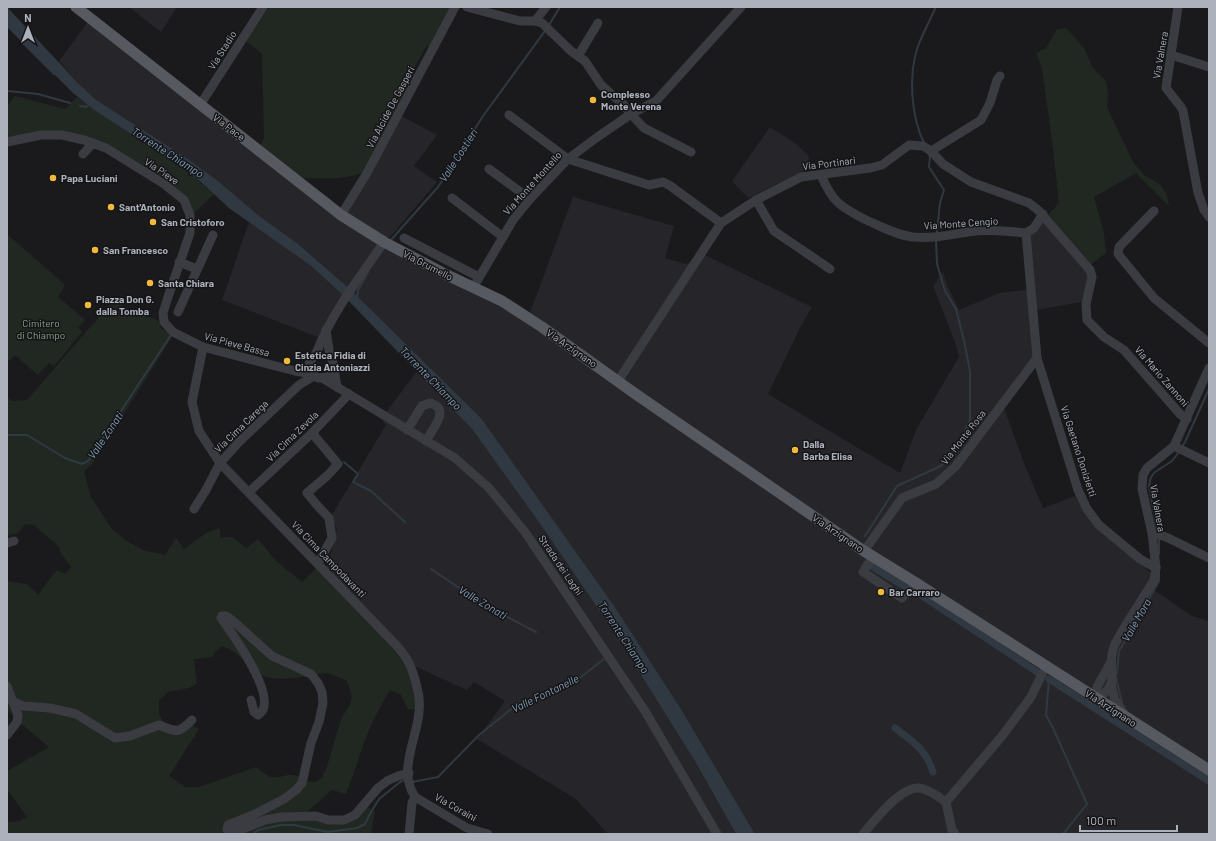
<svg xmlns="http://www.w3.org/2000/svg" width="1216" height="841" viewBox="0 0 1216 841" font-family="Barlow,sans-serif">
	<rect width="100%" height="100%" fill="#1a1a1d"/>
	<g fill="#26262a">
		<polygon points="129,7 177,7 161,32"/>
		<polygon points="93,15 344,210 396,113 437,135 414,166 437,182 384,244 528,318 573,197 674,226 665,258 686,264 705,255 812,307 801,326 768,394 900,473 917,428 959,357 955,342 933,286 943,272 947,285 959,310 999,293 1034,289 1029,238 1048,215 1090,265 1086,301 1037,310 1039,362 1004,408 1025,466 1043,508 1075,496 1082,507 1129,554 1151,573 1153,589 1192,616 1209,621 1209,834 755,834 681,709 481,418 350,289 298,244 258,215 218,181 188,159 95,99 78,83 59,61"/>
		<polygon points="770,127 795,143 809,156 808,164 810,168 748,198 732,181"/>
		<polygon points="249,222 311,266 345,297 318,337 222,300"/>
		<polygon points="417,371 472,429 543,528 618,638 696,763 736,834 608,834 576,799 477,739 505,701 474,682 467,690 408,663 324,574 335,541 337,528 330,518 386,425 381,419"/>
	</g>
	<g fill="#202821" fill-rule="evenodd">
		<polygon points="269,7 454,7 431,53 427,45 405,85 407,90 370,170 352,176 339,178 299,178 260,148 264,137 262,54 246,41"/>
		<polygon points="1066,28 1084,48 1093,68 1106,81 1108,94 1107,107 1133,162 1144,175 1161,185 1167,195 1169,206 1136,173 1094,197 1104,233 1106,253 1090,265 1048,215 1059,203 1053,149 1042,68 1036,53 1046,48 1057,29"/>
		<polygon points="15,96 65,109 77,97 94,110 179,165 214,194 189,218 177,193 114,154 68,134 7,143 7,106"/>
		<polygon points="7,234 65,285 58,297 85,320 78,327 82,332 54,366 49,363 38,375 15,355 9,361 7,359"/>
		<path d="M112,302L159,321L161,328L172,337L93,463L84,472L91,497L112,529L125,540L143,550L165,555L176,538L184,549L206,533L220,528V538L232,537L246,548L258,539L275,560L302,582L318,567L408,663L419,710L408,709L401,695L390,690C381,705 372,721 366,738C359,757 353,776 346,794L332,790L307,812L308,819L330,823L366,806L375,811L371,834H7V822L20,821L27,817L7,789V771L49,747L15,719L7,709V581L27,584L38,595L48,581L57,570L65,574L71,567L60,552L59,547L34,525L25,524L18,533L7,536V397L12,401L27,400ZM221,646C243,652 249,671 267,677C278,680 299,678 311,676C315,675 321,673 326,673C333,674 340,678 346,680C349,687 353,694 351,701C350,706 343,714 341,720C336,732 328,771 321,778C312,788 302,776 293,775C286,774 279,779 272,777C266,776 260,770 256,767L199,787H186L169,776L199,729L190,724L168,730L159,714V700L168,692L189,688L197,684L194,659L212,657L216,651Z"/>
	</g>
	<polygon fill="#303941" points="7,7 78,83 95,99 188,159 218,181 258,215 298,244 350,289 481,418 614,606 681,709 755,834 736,834 696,763 618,638 543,528 472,429 345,297 311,266 229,208 202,183 179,165 94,110 73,93 7,27"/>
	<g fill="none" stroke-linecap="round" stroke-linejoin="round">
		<g stroke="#303941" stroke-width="2">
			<polyline points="549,25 560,7"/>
			<polyline points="23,43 54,74"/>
			<polyline points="7,91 38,94 70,103"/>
			<polyline points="80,106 86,107 90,104"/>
			<path d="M924,143C911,116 908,75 918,46C923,33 930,20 936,7"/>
			<polyline points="928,153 930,157 929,167 944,190 940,203 937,232"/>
			<polyline points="390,241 438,187 483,116 545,31"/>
			<polyline points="357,299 358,290 368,272"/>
			<polyline points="7,435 27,435 65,458 82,464 88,461 171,335"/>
			<polyline points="1182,447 1185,442 1209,389"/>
			<polyline points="344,462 358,474 353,482 371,491 405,522"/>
			<polyline points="1157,530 1149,486 1151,477 1155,472 1172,461 1179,452"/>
			<polyline points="865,536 897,486 941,466 958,447 970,420 970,372 965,345 956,309 945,291 937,264 936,241"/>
			<polyline points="1159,540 1159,554"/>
			<polyline points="431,569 486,606 536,632"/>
			<polyline points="1117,673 1119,651 1159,581 1159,573"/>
			<polyline points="1116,678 1122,702"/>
			<polyline points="1049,679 1046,715 1053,728 1087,804 1063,834"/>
			<polyline points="412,782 438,777 479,735 515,706 533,700 576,681 604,659"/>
			<polyline points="253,834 258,830 281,825 294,825 328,832 357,828 365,824 371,812 379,799 400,782 404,780"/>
		</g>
		<g stroke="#303941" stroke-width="7">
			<polyline points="873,567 905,587"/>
			<polyline points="921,595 1037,672"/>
			<polyline points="1049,679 1209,781"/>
			<path d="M895,728C913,742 926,749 933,772"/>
		</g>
		<g stroke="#3b3c42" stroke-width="9">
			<polyline points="467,7 520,21 535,21 542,23 571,51 585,61 601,85 624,105 629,112 644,128 691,152"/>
			<polyline points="1178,7 1166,88 1181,107 1183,111 1198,193 1204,210 1209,217"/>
			<polyline points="535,21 546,7"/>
			<polyline points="1171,55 1209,67"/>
			<polyline points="578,56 598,23"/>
			<polyline points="200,105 263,7"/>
			<polyline points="509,115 568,159 649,185 663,182 669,185 721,223"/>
			<polyline points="7,142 41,135 62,135 84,140 106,148 164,184 184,200 190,215 190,233 168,297 163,313 164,322 173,332 203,347 295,371 313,374 318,378 327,377 331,375 334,366"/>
			<polyline points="931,151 981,120 990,103 997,80 1000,76"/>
			<polyline points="83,154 93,143"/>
			<polyline points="489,169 530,199"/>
			<path d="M821,175C832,201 839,206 864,219C880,226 896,235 913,237C934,239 954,234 974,231C991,230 1009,231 1026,233L1037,358L1078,490L1087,509L1099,525L1140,559L1156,568"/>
			<polyline points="452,198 503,237"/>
			<polyline points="756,200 774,231 830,269"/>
			<polyline points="1154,211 1119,247 1118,254 1154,298 1209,343"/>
			<polyline points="341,215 367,173 455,7"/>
			<polyline points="1026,233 1034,228 1043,214"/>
			<polyline points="404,238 479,277"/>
			<polyline points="179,262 197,269"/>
			<polyline points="473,288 513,220 530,199 568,159 596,138 631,114 656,101 741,7"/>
			<polyline points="178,312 213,235"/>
			<polyline points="326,330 329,350 334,366 336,382 338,388"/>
			<path d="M203,347L192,402L199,431L220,463L398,647C402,652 406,657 409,663C413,671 418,689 419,698C423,731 395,767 415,797L467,828L488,834"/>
			<path d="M313,374L311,371L309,364C311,359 315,356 317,351C333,311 360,277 384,242"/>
			<polyline points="322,378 455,458 489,488 525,532 645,711 717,834"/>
			<polyline points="618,381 721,223 756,200 801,177 870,168 882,165 909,145 923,146 931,151 943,164 971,182 1029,203 1038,210 1090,270 1092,277 1086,304 1087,320 1104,337 1124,350 1180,414 1187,419"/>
			<path d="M407,430L422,406L430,403C451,409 433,428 426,441"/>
			<polyline points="312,433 338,464 328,475 307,493 316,504 329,518 332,538 318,563"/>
			<polyline points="1174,446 1209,463"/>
			<polyline points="249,492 312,433 349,394"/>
			<polyline points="194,509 206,490 220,463 239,442 299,385 314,376"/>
			<polyline points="1152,533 1166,537 1209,558"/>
			<polyline points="7,543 14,541"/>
			<polyline points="864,551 902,498 936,484 955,467 1037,358"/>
			<polyline points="873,556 863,572 902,598 916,583"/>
			<polyline points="1111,684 1115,700 1125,715"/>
			<polyline points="7,686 18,715 17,722 7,735"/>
			<path d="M1096,699C1125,682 1104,668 1115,644C1118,638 1122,631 1126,625C1135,610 1145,595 1154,580L1156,568L1152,533L1142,489L1143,475L1147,468L1174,446L1209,368"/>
			<polyline points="1096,699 1097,687 1111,662"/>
			<path d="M251,700L254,712L258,715C282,701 231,632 221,618L222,616H226L232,620L272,656L311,674L318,683L322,692L323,703L319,722L311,743L302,783L296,790L284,799L253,815L228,825L227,829L230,831L235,832L265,820L282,817L316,816L328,820H344L355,815L378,788L387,781L398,776L409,773"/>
			<path d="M12,701L23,706L50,708L76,714L115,738L130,736L159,725C177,732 178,734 192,720"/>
			<polyline points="946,802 1002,736 1031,697 1046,666"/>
			<polyline points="409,834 412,803 415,797"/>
			<path d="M863,834C874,821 900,787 919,788C929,789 939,797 946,802L952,830L955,834"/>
		</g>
		<polyline stroke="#575961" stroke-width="11" points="76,7 341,215 384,242 447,275 502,301 542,327 637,395 864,551 916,583 1209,770"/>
	</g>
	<g fill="#f3b93c" stroke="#151518" stroke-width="1.5">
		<circle cx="593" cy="100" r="4"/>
		<circle cx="53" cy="178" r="4"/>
		<circle cx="111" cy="207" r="4"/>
		<circle cx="153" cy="222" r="4"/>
		<circle cx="95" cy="250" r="4"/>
		<circle cx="150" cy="283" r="4"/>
		<circle cx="88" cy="305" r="4"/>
		<circle cx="287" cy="361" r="4"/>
		<circle cx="795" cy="450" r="4"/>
		<circle cx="881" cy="592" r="4"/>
	</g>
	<g text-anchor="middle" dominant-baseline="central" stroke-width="3" stroke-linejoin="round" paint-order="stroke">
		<g font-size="10" fill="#adb1bc" stroke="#151518">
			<text transform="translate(222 50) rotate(-58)">Via Stadio</text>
			<text transform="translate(1160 55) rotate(-80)">Via Valnera</text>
			<text transform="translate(390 107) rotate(-62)">Via Alcide De Gasperi</text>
			<text transform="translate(229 127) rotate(37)">Via Pace</text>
			<text transform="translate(829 163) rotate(-7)">Via Portinari</text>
			<text transform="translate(162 171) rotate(34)">Via Pieve</text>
			<text transform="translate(532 183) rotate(-48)">Via Monte Montello</text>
			<text transform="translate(961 223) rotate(-4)">Via Monte Cengio</text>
			<text transform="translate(428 265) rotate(27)">Via Grumello</text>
			<text transform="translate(237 344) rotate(15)">Via Pieve Bassa</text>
			<text transform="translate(572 348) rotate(35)">Via Arzignano</text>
			<text transform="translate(1162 376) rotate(49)">Via Mario Zannoni</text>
			<text transform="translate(241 426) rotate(-44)">Via Cima Carega</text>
			<text transform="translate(292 436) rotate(-44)">Via Cima Zevola</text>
			<text transform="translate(963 437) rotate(-52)">Via Monte Rosa</text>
			<text transform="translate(1079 451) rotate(72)">Via Gaetano Donizietti</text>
			<text transform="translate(1158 508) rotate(80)">Via Valnera</text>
			<text transform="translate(838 533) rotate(34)">Via Arzignano</text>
			<text transform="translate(329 559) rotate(46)">Via Cima Campodavanti</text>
			<text transform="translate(561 565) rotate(56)">Strada dei Laghi</text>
			<text transform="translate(1111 708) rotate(33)">Via Arzignano</text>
			<text transform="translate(456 807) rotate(29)">Via Coraini</text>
		</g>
		<g font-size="10" font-weight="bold" fill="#adb1bc" stroke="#151518" text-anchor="start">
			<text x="601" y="94">Complesso<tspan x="601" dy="12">Monte Verena</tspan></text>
			<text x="61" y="178">Papa Luciani</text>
			<text x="119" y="207">Sant'Antonio</text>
			<text x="161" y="222">San Cristoforo</text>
			<text x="103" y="250">San Francesco</text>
			<text x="158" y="283">Santa Chiara</text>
			<text x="96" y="299">Piazza Don G.<tspan x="96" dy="12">dalla Tomba</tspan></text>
			<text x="295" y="355">Estetica Fidia di<tspan x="295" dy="12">Cinzia Antoniazzi</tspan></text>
			<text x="803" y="444">Dalla<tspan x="803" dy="12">Barba Elisa</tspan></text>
			<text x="889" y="592">Bar Carraro</text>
		</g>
		<g font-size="10" fill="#84a787" stroke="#151518">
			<text x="41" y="323">Cimitero<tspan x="41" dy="12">di Chiampo</tspan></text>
		</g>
		<g font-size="11" font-style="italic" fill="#859eb7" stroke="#151518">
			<text transform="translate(168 152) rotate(33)">Torrente Chiampo</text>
			<text transform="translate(458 155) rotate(-57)">Valle Costieri</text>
			<text transform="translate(431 378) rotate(46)">Torrente Chiampo</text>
			<text transform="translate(105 435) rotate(-56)">Valle Zonati</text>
			<text transform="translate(483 602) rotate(31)">Valle Zonati</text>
			<text transform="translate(1136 620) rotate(-60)">Valle Mora</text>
			<text transform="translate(624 637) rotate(57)">Torrente Chiampo</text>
			<text transform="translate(545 693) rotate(-26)">Valle Fontanelle</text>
		</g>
	</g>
	<rect width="1216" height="841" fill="none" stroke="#adb1bc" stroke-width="16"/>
	<g transform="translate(28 28)" stroke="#151518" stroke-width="3" paint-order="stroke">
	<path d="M0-3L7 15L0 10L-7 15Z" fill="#adb1bc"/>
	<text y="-6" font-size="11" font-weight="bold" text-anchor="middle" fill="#adb1bc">N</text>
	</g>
	<path d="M1080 825v6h97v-6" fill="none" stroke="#adb1bc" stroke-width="2"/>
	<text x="1086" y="825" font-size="12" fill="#adb1bc" stroke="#151518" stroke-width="3" paint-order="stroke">100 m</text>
</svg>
